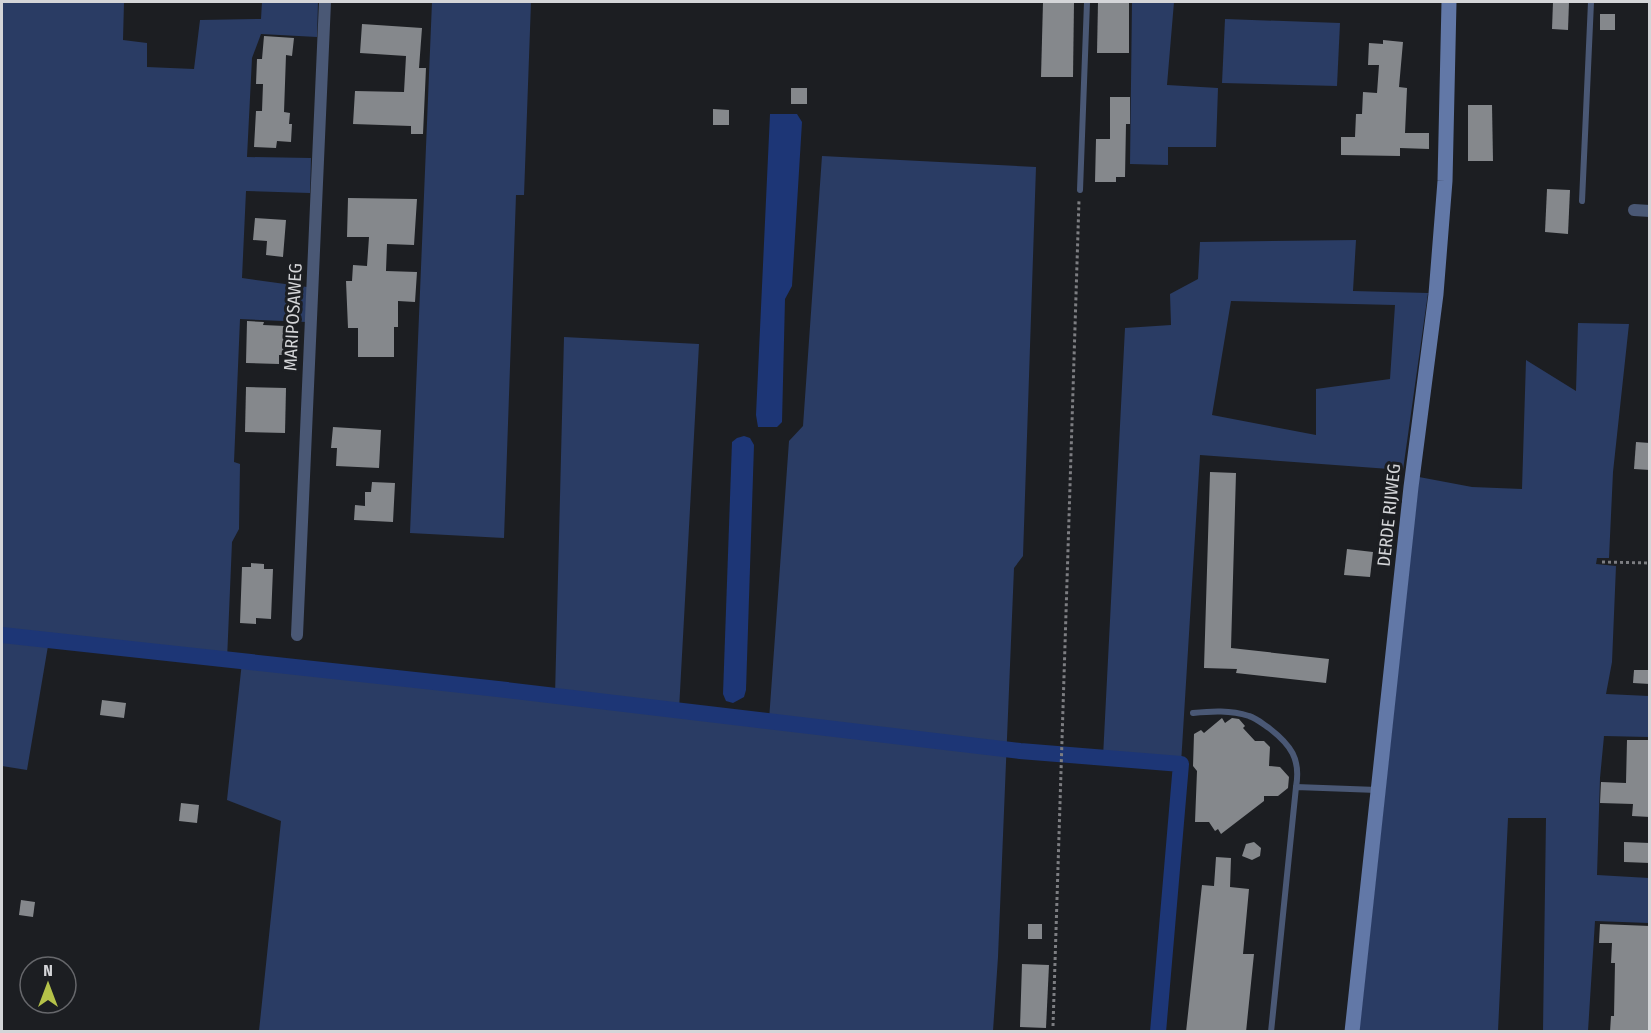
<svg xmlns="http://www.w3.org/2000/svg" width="1651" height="1033" viewBox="0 0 1651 1033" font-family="'Fira Sans Condensed',sans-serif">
	<rect width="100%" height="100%" fill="#1c1e22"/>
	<g fill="#2a3c64" fill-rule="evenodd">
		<polygon points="2,2 124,2 123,40 147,43 147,67 194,69 200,20 261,19 262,2 318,2 317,37 261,34 252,58 247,157 311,158 310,193 246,191 242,278 307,287 306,322 240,319 234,462 240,464 239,529 232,542 227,660 49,640 27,770 2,766"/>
		<polygon points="432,2 531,2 524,195 516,195 504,538 410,533"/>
		<polygon points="1132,2 1174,2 1167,85 1218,88 1216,147 1168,147 1168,165 1130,164"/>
		<polygon points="1225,19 1340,23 1337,86 1222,83"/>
		<polygon points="822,156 1036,167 1023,556 1014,568 998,957 993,1031 259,1031 281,821 227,800 242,662 555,696 564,337 699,344 679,710 769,720 789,441 803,426"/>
		<path d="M1356,240L1353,291L1428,293L1403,470L1200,455L1181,764L1103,757L1125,328L1171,325L1170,294L1198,279L1200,242ZM1231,301L1395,305L1390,379L1316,389V435L1212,415Z"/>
		<polygon points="1578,323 1629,324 1613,472 1609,558 1597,558 1596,564 1616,566 1612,662 1606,694 1649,696 1649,737 1604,736 1600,778 1597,875 1649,878 1649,923 1595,921 1588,1031 1543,1031 1546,818 1508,818 1498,1031 1359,1032 1419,477 1472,487 1522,489 1526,360 1576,391"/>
	</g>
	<g fill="#1d3676">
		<polygon points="770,114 797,114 802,122 792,286 785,299 782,422 777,427 758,427 756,415"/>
		<polygon points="744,436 750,438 754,445 746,690 744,697 733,703 726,701 723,694 732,442 737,438"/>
	</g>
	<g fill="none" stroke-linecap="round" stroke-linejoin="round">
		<polyline stroke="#1d3676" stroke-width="16" points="2,635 498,689 1020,751 1181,764 1158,1032"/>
	</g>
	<g fill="#85888c">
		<polygon points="1043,2 1074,2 1073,77 1041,77"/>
		<polygon points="1098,2 1129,2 1129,53 1097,53"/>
		<polygon points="1553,2 1569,2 1568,30 1552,29"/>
		<rect x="1600" y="14" width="15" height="16"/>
		<polygon points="362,24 422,28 419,68 426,68 423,134 411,134 411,126 353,124 355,91 404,92 406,56 360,53"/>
		<polygon points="264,36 294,38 292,56 286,55 284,112 290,113 289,124 292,124 291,142 277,141 276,148 254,147 256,111 262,111 263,84 256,84 257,59 262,59"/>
		<polygon points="1383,40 1403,42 1399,87 1407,88 1405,133 1429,133 1429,149 1400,148 1400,156 1341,155 1341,137 1355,137 1356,114 1362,114 1363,92 1377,93 1379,65 1368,65 1369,43 1383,44"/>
		<rect x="791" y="88" width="16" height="16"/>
		<polygon points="1110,97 1130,97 1130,124 1126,124 1125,177 1116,177 1116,182 1095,182 1096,139 1110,139"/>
		<polygon points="1468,105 1492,105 1493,161 1468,161"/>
		<polygon points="713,109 729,110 729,125 713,125"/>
		<polygon points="1547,189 1570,190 1568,234 1545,232"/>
		<polygon points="348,198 417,199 414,245 387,244 386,271 417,272 415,302 398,301 398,327 394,327 394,357 358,357 358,328 348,328 346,281 352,281 353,265 367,266 369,237 347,237"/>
		<polygon points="255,218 286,220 283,257 266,255 267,241 253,240"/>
		<polygon points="247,321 264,322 263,325 285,326 284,355 279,355 279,364 246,363"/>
		<polygon points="246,387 286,388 285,433 245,432"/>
		<polygon points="333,427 381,430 379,468 336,466 337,448 331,448"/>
		<polygon points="1636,442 1650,443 1650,470 1634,469"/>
		<polygon points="1210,472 1236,473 1231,648 1329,659 1326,683 1236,673 1237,669 1204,668"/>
		<polygon points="372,482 395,483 393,522 354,520 355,505 365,506 365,492 371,492"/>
		<polygon points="1347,549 1373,552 1370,577 1344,575"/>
		<polygon points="251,563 264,564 264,569 273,569 271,619 256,618 256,624 240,623 242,567 251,567"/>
		<polygon points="1634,670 1650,670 1650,684 1633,683"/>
		<polygon points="102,700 126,703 124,718 100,715"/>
		<polygon points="1222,718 1225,723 1232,718 1239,719 1245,726 1243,728 1255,741 1264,741 1270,747 1269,766 1280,767 1289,777 1288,788 1278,796 1264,796 1264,801 1221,834 1218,829 1215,831 1209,822 1195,822 1197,771 1193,766 1194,734 1201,730 1204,733"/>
		<polygon points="1627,740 1650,740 1650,817 1632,816 1633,804 1600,803 1601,782 1626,783"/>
		<polygon points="181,803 199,805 197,823 179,821"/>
		<polygon points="1254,842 1261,848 1260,856 1252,860 1242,856 1246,844"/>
		<polygon points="1624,842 1650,843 1650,863 1624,862"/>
		<polygon points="1216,857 1231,858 1230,887 1249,889 1243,954 1254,954 1246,1032 1186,1032 1202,885 1214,886"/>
		<polygon points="21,900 35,902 33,917 19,915"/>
		<rect x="1028" y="924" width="14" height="15"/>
		<polygon points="1600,924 1650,926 1650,1032 1610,1032 1611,1016 1614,1016 1615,963 1611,963 1612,943 1599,943"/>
		<polygon points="1022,964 1049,965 1046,1028 1020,1027"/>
	</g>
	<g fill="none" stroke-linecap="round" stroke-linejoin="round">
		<g stroke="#7d7e82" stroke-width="3" stroke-dasharray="3 3" stroke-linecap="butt">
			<polyline points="1602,562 1650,563"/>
			<polyline points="1053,1026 1079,200"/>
		</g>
		<g stroke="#4a5875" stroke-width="6">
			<polyline points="1080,190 1087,2"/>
			<polyline points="1582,201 1591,2"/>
			<path d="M1193,713C1212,711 1230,710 1249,716C1256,718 1263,724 1269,728C1291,745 1301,759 1296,787"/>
			<polyline points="1271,1032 1296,787 1377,790"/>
		</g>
		<g stroke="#4a5875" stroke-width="12">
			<polyline points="1634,210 1650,211"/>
			<polyline points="297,635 325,2"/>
		</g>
		<polyline stroke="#6278a7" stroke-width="15" points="1352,1032 1411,487 1436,294 1445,181 1449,2"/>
	</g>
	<g text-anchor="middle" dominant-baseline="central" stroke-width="6" stroke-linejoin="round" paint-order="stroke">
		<g font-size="18" fill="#d4d5d8" stroke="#1c1e22">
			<text transform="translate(293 317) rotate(-87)">MARIPOSAWEG</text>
			<text transform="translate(1389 515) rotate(-84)">DERDE RIJWEG</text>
		</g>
	</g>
	<rect width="1651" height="1033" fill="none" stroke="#d4d5d8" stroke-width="6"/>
	<g transform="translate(48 985)"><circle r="28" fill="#1c1e22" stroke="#66676b" stroke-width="1.5"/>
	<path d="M0-4.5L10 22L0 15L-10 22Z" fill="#b5c249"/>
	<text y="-9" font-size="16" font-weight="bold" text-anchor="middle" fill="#d4d5d8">N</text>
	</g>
</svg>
